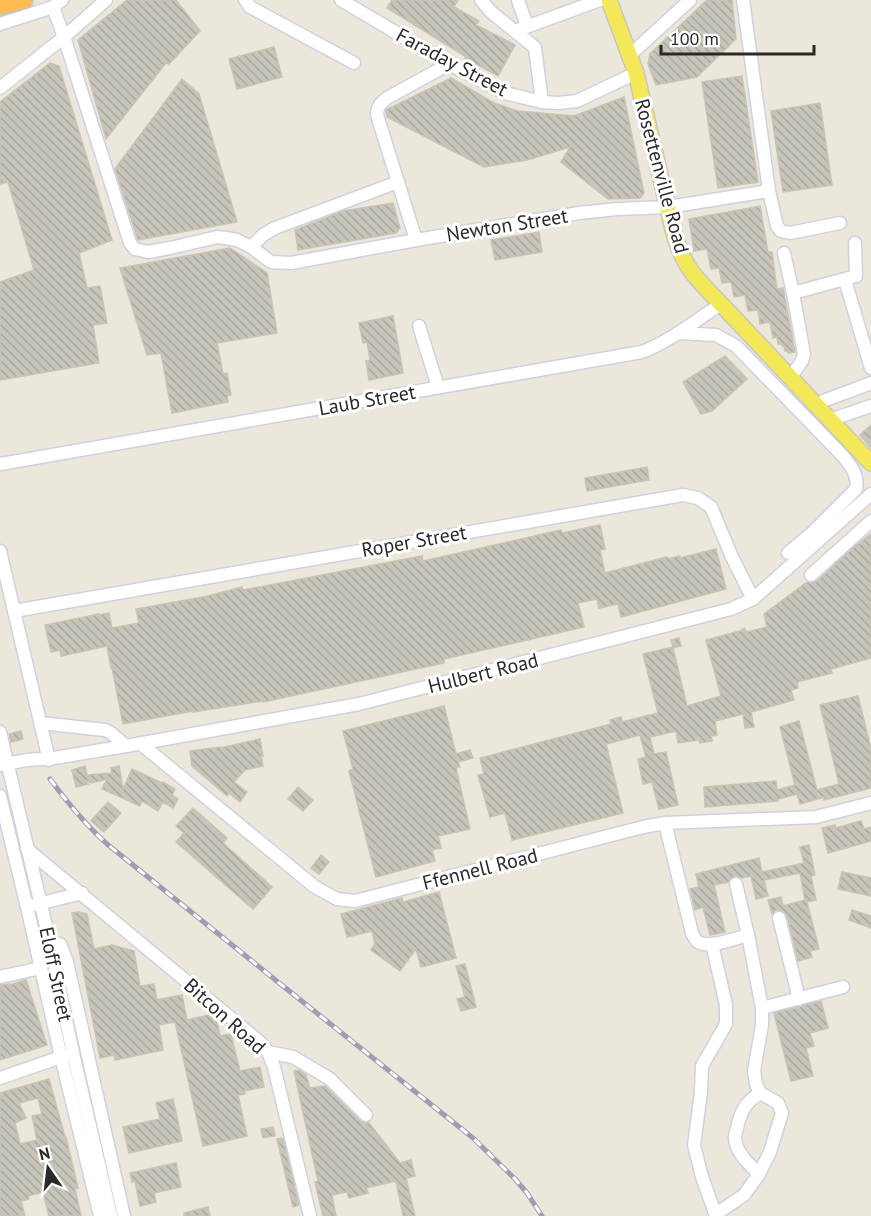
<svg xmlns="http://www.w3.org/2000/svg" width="871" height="1216" viewBox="0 0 871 1216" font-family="'PT Sans',sans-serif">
	<defs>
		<pattern id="building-back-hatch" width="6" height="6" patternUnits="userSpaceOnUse" patternTransform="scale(1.5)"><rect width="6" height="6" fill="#c7c4ba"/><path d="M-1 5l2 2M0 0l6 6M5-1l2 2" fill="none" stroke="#aba8a0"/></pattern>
	</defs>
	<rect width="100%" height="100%" fill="#ece7db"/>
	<g fill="url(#building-back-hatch)" stroke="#c7c4b4" stroke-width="1.5" fill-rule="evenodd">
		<polygon points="127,0 176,0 200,31 169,64 166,63 106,139 78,40"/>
		<polygon points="392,0 458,0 454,7 479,21 476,25 515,45 498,76 465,58 465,56 387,8"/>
		<polygon points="707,0 732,0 736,39 697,77 656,85 648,64 650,54"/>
		<polygon points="274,47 282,77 237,89 229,59"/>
		<polygon points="50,63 59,66 112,240 79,253 87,288 100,286 107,323 93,325 99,363 0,380 0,282 34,270 8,182 0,184 0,102"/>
		<polygon points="742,76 758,182 718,188 702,82"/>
		<polygon points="451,78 494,103 518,111 574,116 624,97 644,193 640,198 608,199 561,162 570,147 527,160 484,167 387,117 386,110"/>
		<polygon points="182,79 199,94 237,222 138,240 115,169"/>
		<polygon points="820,103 832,185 783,192 771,111"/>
		<polygon points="393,203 400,228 396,233 298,250 295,230 343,211"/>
		<polygon points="760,206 768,252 772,252 777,289 783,288 795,352 788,353 787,351 785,351 784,346 782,346 782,344 778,344 777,337 773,338 770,322 760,324 758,310 748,311 745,295 734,297 731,282 722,283 719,268 711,269 707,249 694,251 689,219"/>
		<polygon points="539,232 542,252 495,260 491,240"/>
		<polygon points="230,248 267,273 277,333 217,343 223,374 227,373 231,395 227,396 228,402 172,413 161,353 147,355 120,268"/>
		<polygon points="393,316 403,373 369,380 366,361 370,360 367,342 363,343 359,323"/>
		<polygon points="725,356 747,379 712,411 701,414 683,382"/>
		<polygon points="871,425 871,448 860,435"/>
		<polygon points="647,467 649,480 587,491 585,478"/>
		<polygon points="600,525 605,549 600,550 605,573 667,557 668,559 680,556 680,558 716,549 726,589 621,617 618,604 599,608 597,599 578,603 584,627 444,659 444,663 263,702 263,701 193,712 193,711 123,724 112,668 111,668 107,646 61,656 60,650 51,652 45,625 99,614 100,615 109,613 112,628 139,623 136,609 208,596 242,587 243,590 422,556 423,561 561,530 562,533"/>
		<polygon points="871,534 871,658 831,669 832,673 797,682 798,688 791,690 794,700 751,712 754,727 745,728 743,714 715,721 717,735 711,736 712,741 700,743 699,740 678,743 676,731 650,737 654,754 666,752 678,805 659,809 652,782 643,784 638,759 646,757 640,735 606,744 623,813 512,840 505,813 490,817 478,775 484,774 480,758 611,724 610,720 621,717 622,722 658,713 643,654 673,647 671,640 679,638 681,646 673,648 687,706 721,696 706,640 740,631 744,628 747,632 767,627 764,614 807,582 812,583 817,581 856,545"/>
		<polygon points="858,696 871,749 871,788 824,800 824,797 800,804 797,794 778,799 778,801 705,807 704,787 776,781 777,790 795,785 780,727 799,721 817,790 839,784 820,705"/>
		<polygon points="444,706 456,754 470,750 473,758 458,762 460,767 456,768 470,829 438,836 441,848 432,850 435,861 376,877 349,771 353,769 343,731"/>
		<polygon points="21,731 23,739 11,742 9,734"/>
		<polygon points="260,739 263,756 261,756 263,766 245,770 234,782 247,792 240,802 229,793 227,796 192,766 190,751 220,747 220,748"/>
		<polygon points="85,766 87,775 112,773 111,768 119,766 123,789 132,769 162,783 163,782 175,789 172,795 178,799 173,808 163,802 158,811 142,801 140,806 102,789 107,779 91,783 84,780 88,784 76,787 72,770"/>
		<polygon points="298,787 313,800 303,811 288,799"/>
		<polygon points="108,802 121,813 104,832 91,821"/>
		<polygon points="193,808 227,838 223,843 272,887 253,909 176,842 184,833 176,826"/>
		<polygon points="861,821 864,829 871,827 871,841 828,853 822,828 835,825 836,828"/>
		<polygon points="809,845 815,875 811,876 816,900 807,902 819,949 810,951 812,957 798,961 787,915 784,912 781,910 776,910 772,914 768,900 781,897 783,906 805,900 800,873 764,880 768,896 756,899 751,876 742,878 738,876 734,876 728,882 714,885 725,932 710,935 703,907 695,910 690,889 699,887 696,874 759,858 762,872 804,863 800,847"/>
		<polygon points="321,855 329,862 319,874 311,868"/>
		<polygon points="842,872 871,878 871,896 838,889"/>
		<polygon points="439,892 456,958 421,967 416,949 400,971 371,950 375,944 372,931 347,937 341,914 402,898 403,902"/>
		<polygon points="852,910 871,916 871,928 849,920"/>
		<polygon points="79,912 87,914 94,949 112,945 134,951 140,986 154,984 157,1000 182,995 187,1020 213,1014 216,1016 220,1036 231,1034 240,1071 260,1067 264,1087 244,1091 245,1094 238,1095 247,1136 203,1146 175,1022 159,1025 163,1050 115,1060 114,1055 100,1058 72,913"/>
		<polygon points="465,964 476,1007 461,1011 457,999 465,997 456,966"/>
		<polygon points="26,980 47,1045 0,1060 0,985 9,984 9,985"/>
		<polygon points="821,1001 828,1028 810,1033 814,1046 806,1048 813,1076 791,1081 774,1013"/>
		<polygon points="299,1070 306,1075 310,1088 325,1086 360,1121 364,1123 369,1123 400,1163 411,1160 415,1176 406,1178 415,1216 403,1216 396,1181 366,1188 368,1193 349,1198 347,1192 332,1195 336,1216 323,1216 315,1182 318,1181 294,1071"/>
		<path d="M49,1079L65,1137H66L78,1188L75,1189L81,1216H49L43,1192L28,1196L29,1199L21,1201L25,1216H0V1093ZM38,1098L42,1114L32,1116L37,1140L20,1144L15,1123L26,1118L19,1103Z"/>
		<polygon points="173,1099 182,1141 129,1153 123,1127 160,1119 156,1103"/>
		<polygon points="273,1127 275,1136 263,1138 261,1129"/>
		<polygon points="283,1138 299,1205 293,1207 277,1139"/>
		<polygon points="176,1163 181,1187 154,1193 156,1202 140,1206 135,1181 132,1182 130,1173"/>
		<polygon points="208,1207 210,1216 184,1216 184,1213"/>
	</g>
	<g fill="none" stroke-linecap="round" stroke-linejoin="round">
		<defs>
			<g id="minor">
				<polyline points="245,0 250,7 354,63"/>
				<polyline points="341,0 449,64 505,93 542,102 559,103 577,101 636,73"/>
				<polyline points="481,0 491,12 532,45 535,48 542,102"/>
				<polyline points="518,0 527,26"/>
				<polyline points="743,0 769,191 777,226 781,231 790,233 840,223"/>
				<polyline points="53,7 64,37 130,243 135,249 148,252 170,248 217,237 226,238 237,240 251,247 271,262 291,263 416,240 579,213 617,209 668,207 769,191"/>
				<polyline points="0,24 53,7 62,0"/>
				<polyline points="515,31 600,0"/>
				<polyline points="630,55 690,0"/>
				<polyline points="0,88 64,37 106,0"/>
				<path d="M416,240L377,115C377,106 381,103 387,98L449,64"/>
				<polyline points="251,247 263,235 275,228 398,182"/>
				<polyline points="784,253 793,293 804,354 802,361 790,378"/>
				<polyline points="845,280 871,368"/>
				<polyline points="793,293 856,276 855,243"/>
				<polyline points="419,326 438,387"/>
				<path d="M678,333L716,335L736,346L843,456C851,466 859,476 856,489L813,532L788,553"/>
				<polyline points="815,404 871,383"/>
				<polyline points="830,420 871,406"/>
				<path d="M0,464L642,352C671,341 696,320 721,304"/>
				<polyline points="0,551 49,760"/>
				<polyline points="811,575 871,521"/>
				<polyline points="14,611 683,495 698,498 711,507 732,557 753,599"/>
				<polyline points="41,723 105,730 111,733 126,746"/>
				<polyline points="0,732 50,943 73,1053 111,1216"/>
				<polyline points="141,744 315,887 337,899 355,901 643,827 665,823 816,817 871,803"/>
				<polyline points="0,765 27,760 54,758 126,746 359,704 731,609 753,599 871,494"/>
				<polyline points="0,796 27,907 61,1057 100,1216"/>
				<path d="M665,823L692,933C694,937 695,940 698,942C708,949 737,938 748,935"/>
				<polyline points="27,849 261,1043 268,1052 274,1067 310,1216"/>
				<polyline points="34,905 82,893"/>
				<polyline points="779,918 799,999"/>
				<polyline points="44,944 50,943 60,944 67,962 124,1216"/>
				<polyline points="712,944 726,1005 726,1024 702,1066 701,1092 694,1145 702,1177 716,1216"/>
				<polyline points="0,977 41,968"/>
				<polyline points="762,1008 843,987"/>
				<polyline points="268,1052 293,1057 330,1079 366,1115"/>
				<polyline points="0,1078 67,1055"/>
				<path d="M759,1174C749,1164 736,1153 735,1138C735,1134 737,1128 738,1124C742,1108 747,1102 760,1093"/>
				<polyline points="716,1214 744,1195 759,1174 770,1152 782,1113 778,1103 760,1093 756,1084 754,1071 762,1025 762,1008 748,935 736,884"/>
			</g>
			<path id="major" d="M609,0L636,73L673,230C683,267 695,277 721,304L871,463"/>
			<polyline id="highway" points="0,6 24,0"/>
		</defs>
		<use href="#minor" stroke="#d0d0e3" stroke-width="15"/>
		<use href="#major" stroke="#c7c7c7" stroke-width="18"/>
		<use href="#highway" stroke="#c7c7c7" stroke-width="20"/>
		<use href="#minor" stroke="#fff" stroke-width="12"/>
		<use href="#major" stroke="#f3e958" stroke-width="15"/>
		<use href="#highway" stroke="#ffba52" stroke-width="16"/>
		<defs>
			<path id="rail" d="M50,779C67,802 85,824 107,844L278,982L473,1138L515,1179L527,1193L542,1216"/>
		</defs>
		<use href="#rail" stroke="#9e9db4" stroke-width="5"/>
		<use href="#rail" stroke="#fff" stroke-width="3" stroke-dasharray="9" stroke-linecap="butt"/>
	</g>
	<g text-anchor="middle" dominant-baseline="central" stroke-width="6" stroke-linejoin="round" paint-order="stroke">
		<g font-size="20" fill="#292929" stroke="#fff">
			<text transform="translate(452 62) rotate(28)">Faraday Street</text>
			<text transform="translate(662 176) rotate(75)">Rosettenville Road</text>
			<text transform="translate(507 225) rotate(-9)">Newton Street</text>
			<text transform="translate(367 400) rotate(-10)">Laub Street</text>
			<text transform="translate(414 541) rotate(-10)">Roper Street</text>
			<text transform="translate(483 673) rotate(-14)">Hulbert Road</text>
			<text transform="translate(480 869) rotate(-14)">Ffennell Road</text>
			<text transform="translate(56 974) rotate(78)">Eloff Street</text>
			<text transform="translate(225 1016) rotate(42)">Bitcon Road</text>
		</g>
	</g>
	<g transform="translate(48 1168) rotate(346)" stroke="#ffffff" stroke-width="4.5" paint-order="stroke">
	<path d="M0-4.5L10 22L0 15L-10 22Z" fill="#292929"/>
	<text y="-9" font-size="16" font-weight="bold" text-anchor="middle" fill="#292929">N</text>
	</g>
	<path d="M661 45v9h153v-9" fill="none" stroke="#292929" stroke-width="3"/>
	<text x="670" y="45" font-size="18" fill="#292929" stroke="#ffffff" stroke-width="4.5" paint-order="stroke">100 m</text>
</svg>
